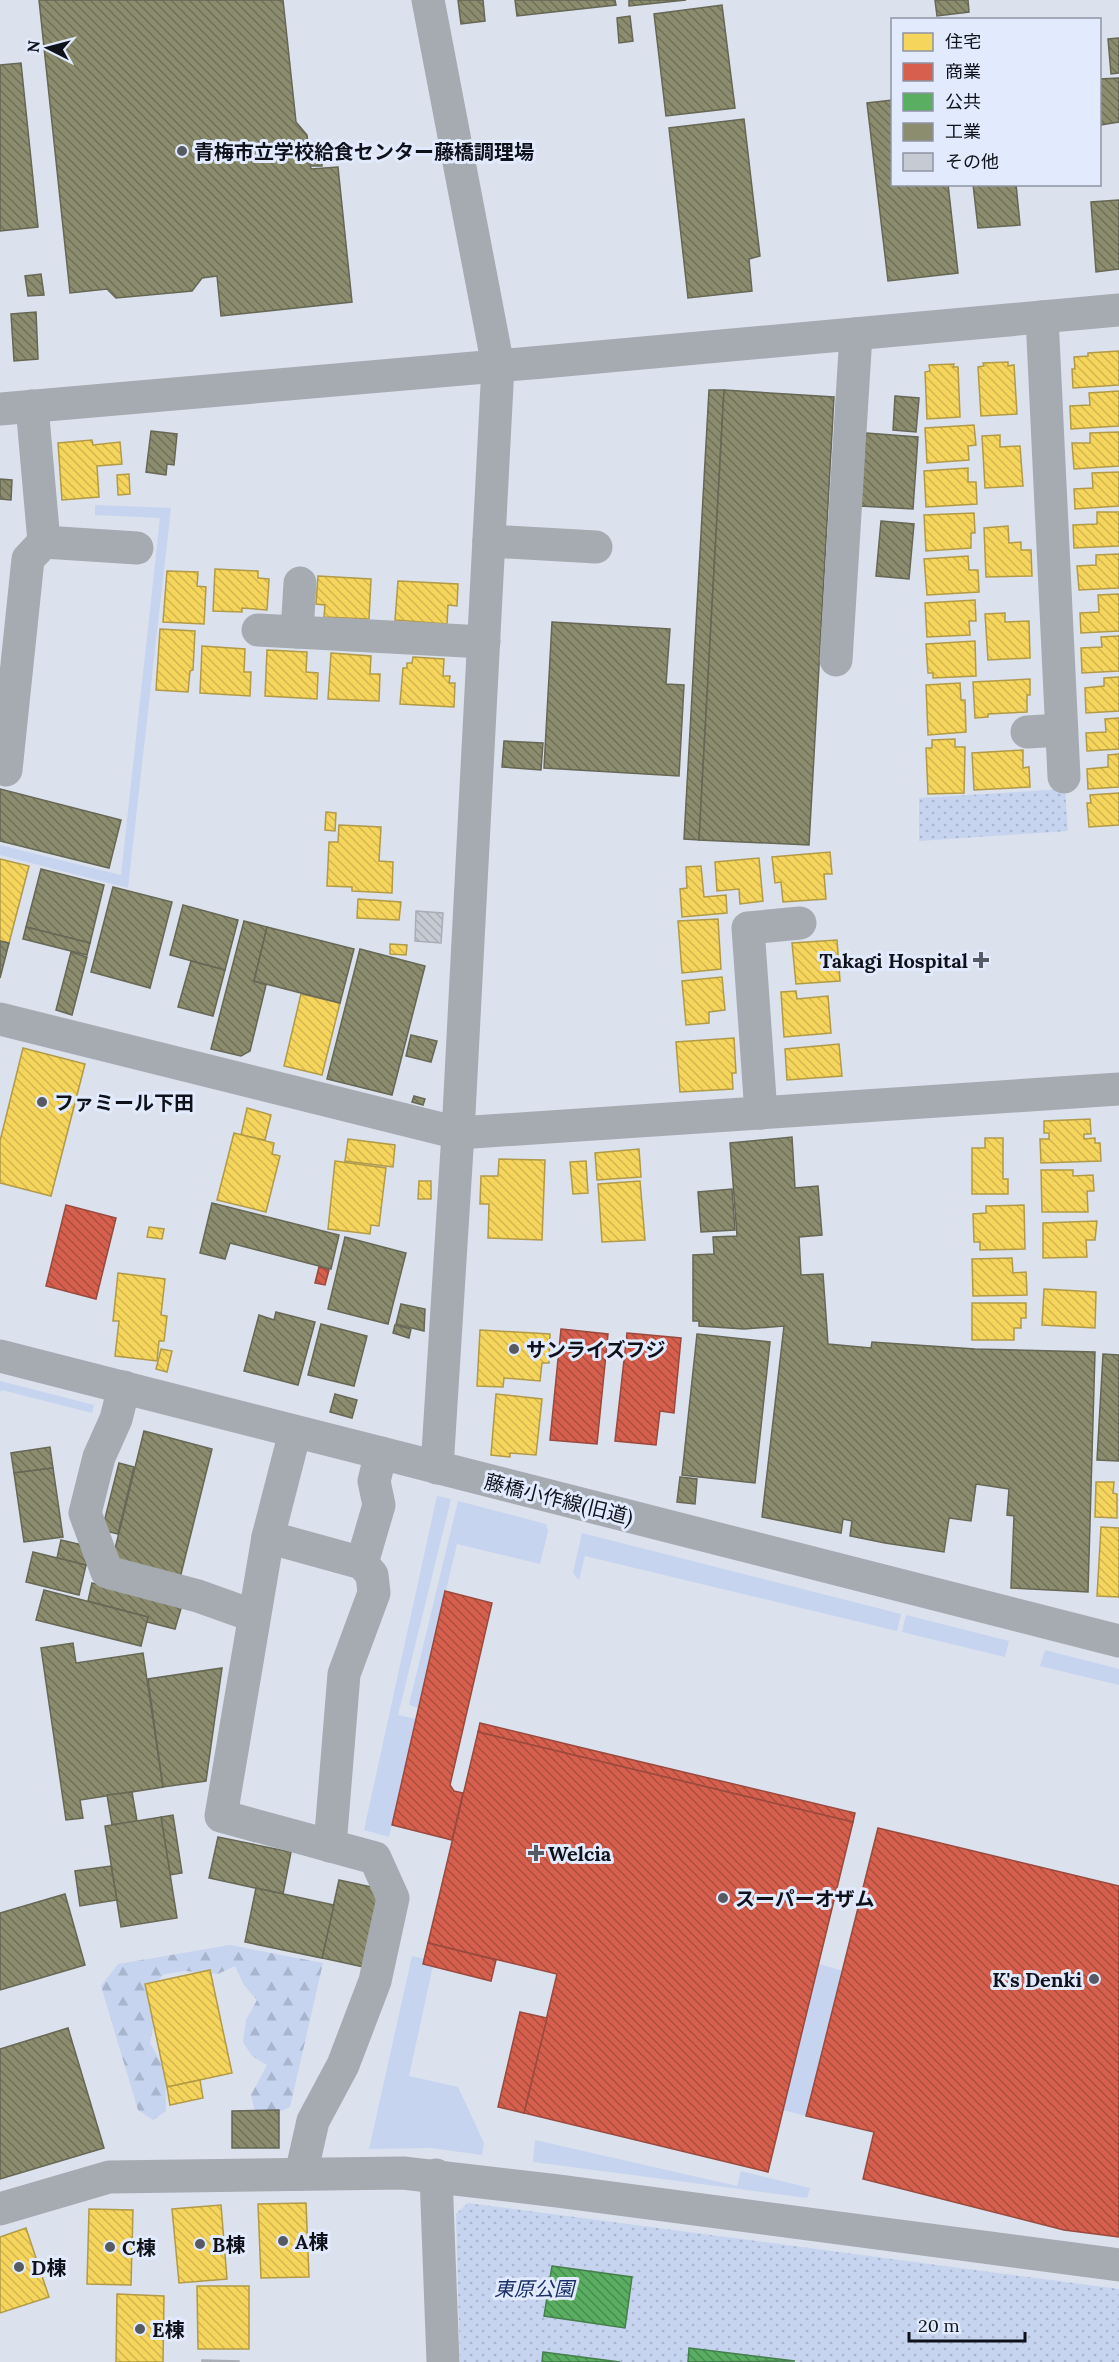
<svg xmlns="http://www.w3.org/2000/svg" width="1119" height="2362" viewBox="0 0 1119 2362" font-family="Lora,'Noto Sans JP',serif">
	<defs>
		<pattern id="forest-firs" width="22" height="20" patternUnits="userSpaceOnUse" patternTransform="scale(1.5)"><rect width="22" height="20" fill="#c6d4f0"/><path d="M5 1l3.5 6h-7zM16 11l3.5 6h-7z" fill="#a9b5cd"/></pattern>
		<pattern id="park-dots" width="8" height="8" patternUnits="userSpaceOnUse" patternTransform="scale(1.5)"><rect width="8" height="8" fill="#c6d4f0"/><path d="M2 2h.1M6 6h.1" fill="none" stroke="#a9b5cd" stroke-width="1.8" stroke-linecap="round"/></pattern>
		<pattern id="homes-back-hatch" width="6" height="6" patternUnits="userSpaceOnUse" patternTransform="scale(1.5)"><rect width="6" height="6" fill="#f6d55c"/><path d="M-1 5l2 2M0 0l6 6M5-1l2 2" fill="none" stroke="#d2b64f"/></pattern>
		<pattern id="shops-back-hatch" width="6" height="6" patternUnits="userSpaceOnUse" patternTransform="scale(1.5)"><rect width="6" height="6" fill="#d6604d"/><path d="M-1 5l2 2M0 0l6 6M5-1l2 2" fill="none" stroke="#ac4e3f"/></pattern>
		<pattern id="public-back-hatch" width="6" height="6" patternUnits="userSpaceOnUse" patternTransform="scale(1.5)"><rect width="6" height="6" fill="#5aae61"/><path d="M-1 5l2 2M0 0l6 6M5-1l2 2" fill="none" stroke="#498c4f"/></pattern>
		<pattern id="industry-back-hatch" width="6" height="6" patternUnits="userSpaceOnUse" patternTransform="scale(1.5)"><rect width="6" height="6" fill="#8c8c6e"/><path d="M-1 5l2 2M0 0l6 6M5-1l2 2" fill="none" stroke="#71715a"/></pattern>
		<pattern id="building-back-hatch" width="6" height="6" patternUnits="userSpaceOnUse" patternTransform="scale(1.5)"><rect width="6" height="6" fill="#c5cad3"/><path d="M-1 5l2 2M0 0l6 6M5-1l2 2" fill="none" stroke="#a8acb5"/></pattern>
	</defs>
	<rect width="100%" height="100%" fill="#dbe1ed"/>
	<g fill="#c6d4f0">
		<polygon points="95,505 171,508 128,888 0,855 0,845 121,875 160,518 95,515"/>
		<polygon points="0,1381 94,1405 92,1413 2,1390 0,1392"/>
		<polygon points="437,1496 451,1499 398,1715 416,1719 389,1837 364,1830"/>
		<polygon points="458,1501 546,1524 548,1531 540,1564 457,1544 418,1708 409,1705"/>
		<polygon points="582,1533 901,1614 897,1631 585,1556 579,1580 573,1573"/>
		<polygon points="906,1615 1009,1641 1005,1657 902,1632"/>
		<polygon points="1045,1650 1119,1669 1119,1685 1040,1666"/>
		<polygon points="412,1956 434,1961 409,2076 458,2087 484,2143 482,2155 431,2148 369,2149"/>
		<polygon points="819,1964 843,1971 806,2116 783,2110"/>
		<polygon points="535,2140 737,2186 741,2171 810,2188 807,2198 533,2162"/>
	</g>
	<polygon fill="url(#forest-firs)" points="230,1945 323,1963 290,2107 270,2116 255,2112 251,2095 267,2065 252,2056 243,2042 246,2020 257,2000 244,1985 235,1966 218,1974 185,1971 164,1974 149,1992 155,2018 150,2043 165,2070 166,2111 153,2120 138,2110 101,1986 118,1964"/>
	<g fill="url(#park-dots)">
		<polygon points="1065,789 1068,831 919,841 919,798"/>
		<polygon points="468,2203 1119,2289 1119,2362 460,2362 456,2214"/>
	</g>
	<g fill="url(#homes-back-hatch)" stroke="#b19a48" stroke-width="1.5">
		<polygon points="1119,351 1119,385 1073,388 1072,369 1075,369 1074,357 1088,356 1088,353"/>
		<polygon points="1008,362 1008,366 1014,365 1017,414 981,416 978,367 984,366 983,363"/>
		<polygon points="954,364 953,367 958,367 960,417 927,419 925,372 930,371 929,365"/>
		<polygon points="1119,391 1119,426 1071,429 1070,406 1090,405 1089,393"/>
		<polygon points="974,425 976,445 968,446 969,460 927,463 925,428"/>
		<polygon points="1119,432 1119,466 1074,469 1072,443 1090,443 1090,433"/>
		<polygon points="1000,435 1000,447 1020,446 1023,486 985,488 982,436"/>
		<polygon points="92,440 93,445 120,442 122,464 97,466 99,497 62,500 58,443"/>
		<polygon points="968,468 968,482 976,482 977,504 926,507 924,471"/>
		<polygon points="1119,472 1119,506 1075,509 1074,489 1093,488 1092,473"/>
		<polygon points="129,474 130,494 118,495 117,475"/>
		<polygon points="1097,512 1119,512 1119,546 1074,548 1073,525 1097,524"/>
		<polygon points="974,513 975,533 971,533 971,548 926,551 924,515"/>
		<polygon points="1008,526 1009,543 1021,542 1021,550 1031,550 1032,576 986,577 984,528"/>
		<polygon points="1119,554 1119,588 1079,590 1077,566 1096,565 1096,555"/>
		<polygon points="968,556 969,570 978,570 979,592 927,595 924,559"/>
		<polygon points="215,569 258,571 258,578 269,579 267,610 242,608 242,612 213,611"/>
		<polygon points="167,571 198,572 197,586 206,587 204,624 163,622"/>
		<polygon points="318,576 371,579 369,619 324,617 325,605 316,604"/>
		<polygon points="398,581 458,584 457,606 448,605 447,624 395,620"/>
		<polygon points="1119,594 1119,631 1081,633 1080,613 1099,612 1098,595"/>
		<polygon points="975,600 976,621 969,621 970,635 927,637 925,603"/>
		<polygon points="1005,613 1005,622 1029,621 1030,658 988,660 985,614"/>
		<polygon points="160,629 195,631 193,670 190,671 188,692 156,690"/>
		<polygon points="1119,636 1119,671 1082,673 1081,648 1102,647 1101,637"/>
		<polygon points="975,641 976,676 933,678 933,673 928,673 926,644"/>
		<polygon points="202,646 245,649 244,672 251,672 250,696 200,693"/>
		<polygon points="267,650 307,652 306,672 318,673 317,699 265,696"/>
		<polygon points="331,653 371,656 370,674 380,674 379,701 328,699"/>
		<polygon points="413,657 444,659 443,676 450,676 449,683 455,683 454,707 400,704 403,668 407,668 407,663 412,663"/>
		<polygon points="1119,677 1119,711 1086,713 1085,688 1104,686 1104,678"/>
		<polygon points="1030,679 1030,695 1027,695 1027,712 988,714 988,717 975,718 973,682"/>
		<polygon points="960,683 961,700 965,700 966,732 928,735 926,685"/>
		<polygon points="1119,718 1119,749 1087,751 1086,733 1106,732 1105,719"/>
		<polygon points="955,739 955,747 965,747 964,793 928,794 926,748 932,748 932,740"/>
		<polygon points="1023,750 1023,768 1029,767 1030,787 974,790 972,753"/>
		<polygon points="1119,754 1119,787 1088,789 1087,769 1108,767 1108,755"/>
		<polygon points="1119,793 1119,825 1089,827 1087,803 1091,803 1090,795"/>
		<polygon points="326,812 336,813 335,831 325,830"/>
		<polygon points="339,825 381,827 379,861 393,862 392,893 352,891 352,887 327,886 329,842 338,842"/>
		<polygon points="830,852 832,874 824,874 826,899 783,902 781,882 775,883 772,857"/>
		<polygon points="759,858 763,901 740,904 739,889 717,891 715,862"/>
		<polygon points="0,859 29,866 9,943 0,941"/>
		<polygon points="701,866 704,897 726,895 727,913 682,917 680,889 687,888 686,867"/>
		<polygon points="358,899 401,902 399,920 357,918"/>
		<polygon points="718,919 721,969 682,973 678,921"/>
		<polygon points="837,940 840,981 796,984 792,943"/>
		<polygon points="390,944 407,945 406,955 390,954"/>
		<polygon points="722,977 725,1010 709,1012 709,1023 686,1025 682,981"/>
		<polygon points="796,991 797,999 828,996 831,1033 784,1037 781,992"/>
		<polygon points="301,994 340,1003 322,1075 284,1066"/>
		<polygon points="734,1038 736,1073 732,1073 733,1089 680,1092 676,1042"/>
		<polygon points="839,1044 842,1076 787,1080 785,1049"/>
		<polygon points="23,1048 85,1064 51,1196 0,1183 0,1141"/>
		<polygon points="247,1108 271,1115 265,1140 241,1135"/>
		<polygon points="1090,1119 1091,1134 1084,1134 1084,1139 1095,1138 1095,1143 1100,1143 1101,1161 1041,1163 1040,1139 1049,1139 1049,1133 1044,1133 1044,1121"/>
		<polygon points="234,1133 274,1143 272,1154 280,1156 266,1212 217,1200"/>
		<polygon points="985,1138 1003,1138 1003,1179 1008,1179 1008,1194 972,1194 972,1148 985,1148"/>
		<polygon points="348,1139 395,1145 393,1167 345,1161"/>
		<polygon points="639,1149 641,1177 597,1180 595,1153"/>
		<polygon points="499,1159 545,1160 542,1240 488,1238 489,1204 480,1204 481,1176 498,1176"/>
		<polygon points="335,1161 386,1168 379,1226 371,1225 370,1234 328,1229"/>
		<polygon points="586,1161 588,1193 573,1194 570,1162"/>
		<polygon points="1041,1170 1073,1170 1073,1176 1093,1175 1094,1191 1087,1191 1088,1212 1042,1212"/>
		<polygon points="419,1181 431,1181 431,1199 418,1199"/>
		<polygon points="640,1181 645,1240 602,1242 598,1184"/>
		<polygon points="1024,1205 1025,1249 980,1250 980,1242 974,1242 973,1214 986,1213 986,1206"/>
		<polygon points="1097,1221 1095,1240 1086,1240 1087,1257 1043,1258 1043,1223"/>
		<polygon points="149,1227 164,1229 162,1239 147,1237"/>
		<polygon points="1012,1258 1013,1273 1026,1272 1027,1295 973,1296 972,1259"/>
		<polygon points="118,1273 165,1279 161,1315 167,1316 164,1341 159,1341 157,1361 115,1356 119,1321 113,1321"/>
		<polygon points="1044,1289 1096,1292 1095,1328 1042,1325"/>
		<polygon points="972,1303 1026,1303 1026,1318 1021,1318 1021,1328 1014,1328 1014,1340 972,1340"/>
		<polygon points="480,1330 550,1334 549,1363 542,1363 540,1381 504,1378 503,1387 477,1386"/>
		<polygon points="161,1349 172,1351 167,1372 156,1369"/>
		<polygon points="496,1394 542,1399 536,1455 510,1453 510,1457 491,1455"/>
		<polygon points="1096,1482 1114,1482 1113,1493 1117,1494 1117,1518 1095,1517"/>
		<polygon points="1101,1527 1119,1528 1119,1597 1097,1596"/>
		<polygon points="210,1970 232,2073 167,2087 145,1984"/>
		<polygon points="200,2080 203,2098 170,2105 167,2087"/>
		<polygon points="306,2203 309,2277 261,2278 258,2204"/>
		<polygon points="221,2205 227,2279 179,2283 172,2209"/>
		<polygon points="89,2209 133,2210 131,2285 87,2284"/>
		<polygon points="26,2228 49,2297 0,2313 0,2237"/>
		<polygon points="197,2286 249,2286 249,2349 198,2349"/>
		<polygon points="117,2294 164,2296 163,2362 116,2362"/>
	</g>
	<g fill="url(#shops-back-hatch)" stroke="#9a493e" stroke-width="1.5">
		<polygon points="66,1205 116,1218 96,1299 46,1286"/>
		<polygon points="319,1267 329,1270 325,1285 315,1283"/>
		<polygon points="561,1329 608,1334 597,1444 550,1440"/>
		<polygon points="627,1333 681,1338 674,1413 660,1411 656,1445 615,1441"/>
		<polygon points="445,1591 492,1603 450,1785 454,1791 463,1793 452,1840 392,1825"/>
		<polygon points="480,1723 583,1748 855,1813 853,1822 785,1806 478,1732"/>
		<polygon points="478,1732 853,1822 768,2172 524,2113 557,1974 428,1943"/>
		<polygon points="878,1828 1119,1886 1119,2237 1064,2230 863,2179 874,2132 806,2116"/>
		<polygon points="428,1943 496,1960 491,1981 423,1964"/>
		<polygon points="520,2012 547,2018 524,2113 498,2107"/>
	</g>
	<g fill="url(#public-back-hatch)" stroke="#447f4c" stroke-width="1.5">
		<polygon points="552,2266 632,2277 625,2328 544,2316"/>
		<polygon points="689,2348 795,2361 688,2362"/>
		<polygon points="543,2352 620,2362 542,2362"/>
	</g>
	<g fill="url(#industry-back-hatch)" stroke="#666755" stroke-width="1.5">
		<polygon points="39,0 283,0 296,122 307,135 311,169 338,167 352,302 221,316 217,276 202,278 192,291 116,298 107,289 70,293"/>
		<polygon points="458,0 483,0 485,21 461,24"/>
		<polygon points="515,0 615,0 616,5 517,16"/>
		<polygon points="629,0 686,0 629,6"/>
		<polygon points="935,0 968,0 969,12 937,16"/>
		<polygon points="722,5 735,108 666,116 654,14"/>
		<polygon points="630,16 633,41 619,43 617,18"/>
		<polygon points="1119,38 1119,73 1111,74 1108,39"/>
		<polygon points="21,63 38,227 0,231 0,65"/>
		<polygon points="1119,78 1119,122 1100,125 1100,79"/>
		<polygon points="892,100 892,184 948,184 958,273 888,281 867,103"/>
		<polygon points="744,119 760,256 749,259 752,291 688,298 669,128"/>
		<polygon points="321,142 322,166 312,166 310,143"/>
		<polygon points="973,184 1016,184 1020,225 978,228"/>
		<polygon points="1119,200 1119,269 1096,272 1091,202"/>
		<polygon points="41,274 44,295 28,296 25,276"/>
		<polygon points="36,312 38,359 14,361 11,314"/>
		<polygon points="709,390 724,390 699,840 684,839"/>
		<polygon points="724,390 834,397 809,845 699,840"/>
		<polygon points="895,396 919,398 916,432 893,430"/>
		<polygon points="151,431 177,434 174,465 167,464 166,475 146,472"/>
		<polygon points="866,433 918,437 913,509 860,506"/>
		<polygon points="0,479 12,480 11,500 0,499"/>
		<polygon points="881,521 914,524 909,579 876,576"/>
		<polygon points="552,622 670,629 666,684 684,685 679,776 544,768"/>
		<polygon points="504,741 543,743 541,770 502,767"/>
		<polygon points="0,789 121,820 109,868 0,841"/>
		<polygon points="41,869 104,885 90,943 26,927"/>
		<polygon points="113,887 172,902 150,988 91,972"/>
		<polygon points="183,905 238,920 225,970 170,955"/>
		<polygon points="244,921 267,927 254,981 266,985 250,1051 241,1056 211,1049"/>
		<polygon points="26,927 90,943 87,955 23,939"/>
		<polygon points="267,927 354,949 340,1003 254,981"/>
		<polygon points="0,941 9,943 0,978"/>
		<polygon points="360,949 425,966 392,1095 327,1079"/>
		<polygon points="71,952 87,957 72,1015 56,1010"/>
		<polygon points="191,961 225,970 213,1016 178,1007"/>
		<polygon points="411,1035 437,1041 431,1062 406,1056"/>
		<polygon points="414,1096 425,1099 423,1105 412,1102"/>
		<polygon points="792,1137 795,1188 818,1186 822,1235 799,1237 801,1275 823,1274 828,1344 871,1348 872,1342 975,1349 1095,1352 1088,1592 1011,1588 1014,1516 1007,1515 1009,1489 976,1484 971,1521 949,1518 944,1552 885,1543 850,1536 852,1521 843,1519 841,1533 762,1517 784,1326 744,1329 699,1326 699,1321 693,1321 693,1255 714,1254 713,1237 737,1236 730,1143"/>
		<polygon points="732,1189 735,1230 701,1232 698,1192"/>
		<polygon points="212,1203 339,1235 331,1269 230,1243 225,1259 200,1253"/>
		<polygon points="345,1237 406,1253 388,1324 328,1309"/>
		<polygon points="401,1304 425,1309 424,1331 396,1324"/>
		<polygon points="276,1312 315,1322 298,1385 244,1371 259,1315 274,1320"/>
		<polygon points="321,1324 367,1336 354,1386 308,1375"/>
		<polygon points="395,1325 411,1329 409,1338 393,1333"/>
		<polygon points="697,1334 770,1342 755,1483 682,1475"/>
		<polygon points="1103,1354 1119,1355 1119,1461 1097,1460"/>
		<polygon points="335,1394 357,1400 352,1418 330,1412"/>
		<polygon points="144,1431 212,1449 180,1578 112,1561"/>
		<polygon points="50,1447 53,1468 14,1473 11,1453"/>
		<polygon points="119,1463 134,1467 118,1534 102,1530"/>
		<polygon points="53,1468 63,1537 24,1542 14,1473"/>
		<polygon points="680,1477 697,1479 695,1504 677,1502"/>
		<polygon points="61,1540 91,1547 86,1565 57,1558"/>
		<polygon points="33,1552 86,1565 79,1595 26,1582"/>
		<polygon points="92,1583 182,1605 175,1629 147,1622 148,1617 88,1601"/>
		<polygon points="44,1590 148,1617 141,1646 36,1620"/>
		<polygon points="73,1643 76,1663 143,1653 163,1787 80,1800 83,1818 66,1820 41,1648"/>
		<polygon points="222,1668 206,1781 163,1787 148,1679"/>
		<polygon points="132,1792 137,1821 112,1825 107,1795"/>
		<polygon points="173,1815 182,1873 170,1875 161,1817"/>
		<polygon points="161,1817 177,1918 121,1927 105,1826"/>
		<polygon points="218,1837 291,1852 283,1894 209,1878"/>
		<polygon points="111,1866 117,1900 80,1906 75,1871"/>
		<polygon points="339,1880 381,1889 364,1967 322,1958"/>
		<polygon points="256,1888 334,1905 322,1958 245,1942"/>
		<polygon points="65,1894 85,1965 0,1990 0,1913"/>
		<polygon points="68,2028 104,2148 0,2179 0,2049"/>
		<polygon points="279,2110 279,2148 232,2148 232,2111"/>
	</g>
	<g fill="url(#building-back-hatch)" stroke="#a8adb6" stroke-width="1.5">
		<polygon points="416,911 443,913 441,943 415,941"/>
		<polygon points="202,2360 239,2361 239,2362 202,2362"/>
	</g>
	<g fill="none" stroke-linecap="round" stroke-linejoin="round">
		<g stroke="#a6abb2" stroke-width="33">
			<polyline points="428,0 498,366 458,1133 437,1468"/>
			<polyline points="1042,317 1064,777"/>
			<polyline points="32,406 44,542"/>
			<polyline points="0,409 543,362 1119,310"/>
			<polyline points="489,541 596,547"/>
			<polyline points="258,630 484,642"/>
			<polyline points="297,632 300,583"/>
			<polyline points="836,660 856,334"/>
			<polyline points="1027,732 1061,730"/>
			<polyline points="6,770 28,559 44,542 137,548"/>
			<polyline points="0,1019 458,1133 1119,1089"/>
			<polyline points="761,1113 748,928 800,923"/>
			<polyline points="0,1356 1119,1641"/>
			<polyline points="124,1387 116,1419 99,1457 85,1513 107,1572 198,1596 254,1616"/>
			<polyline points="295,1432 268,1537 221,1816 375,1858 393,1898 375,1981 343,2065 313,2121 301,2174"/>
			<polyline points="268,1537 362,1563 372,1575 374,1593 344,1674 330,1846"/>
			<polyline points="362,1563 379,1505 374,1481 381,1453"/>
			<polyline points="436,2175 443,2362"/>
			<polyline points="0,2209 109,2177 403,2173 558,2191 1119,2265"/>
		</g>
	</g>
	<g fill="#565a64" stroke="#e2ebfe" stroke-width="2">
		<circle cx="182" cy="151" r="6"/>
		<path d="M978 951h6v6h6v6h-6v6h-6v-6h-6v-6h6z"/>
		<circle cx="42" cy="1102" r="6"/>
		<circle cx="514" cy="1349" r="6"/>
		<path d="M533 1844h6v6h6v6h-6v6h-6v-6h-6v-6h6z"/>
		<circle cx="723" cy="1898" r="6"/>
		<circle cx="1094" cy="1979" r="6"/>
		<circle cx="283" cy="2241" r="6"/>
		<circle cx="200" cy="2244" r="6"/>
		<circle cx="110" cy="2247" r="6"/>
		<circle cx="19" cy="2267" r="6"/>
		<circle cx="140" cy="2329" r="6"/>
	</g>
	<g text-anchor="middle" dominant-baseline="central" stroke-width="6" stroke-linejoin="round" paint-order="stroke">
		<g font-size="20" font-weight="bold" fill="#0f121a" stroke="#e2ebfe" text-anchor="start">
			<text x="194" y="151">青梅市立学校給食センター藤橋調理場</text>
			<text x="968" y="960" text-anchor="end">Takagi Hospital</text>
			<text x="54" y="1102">ファミール下田</text>
			<text x="526" y="1349">サンライズフジ</text>
			<text x="548" y="1853">Welcia</text>
			<text x="735" y="1898">スーパーオザム</text>
			<text x="1082" y="1979" text-anchor="end">K's Denki</text>
			<text x="295" y="2241">A棟</text>
			<text x="212" y="2244">B棟</text>
			<text x="122" y="2247">C棟</text>
			<text x="31" y="2267">D棟</text>
			<text x="152" y="2329">E棟</text>
		</g>
		<g font-size="20" fill="#0f121a" stroke="#e2ebfe">
			<text transform="translate(559 1499) rotate(14)">藤橋小作線(旧道)</text>
		</g>
		<g font-size="20" font-style="italic" fill="#182f67" stroke="#e2ebfe">
			<text x="534" y="2288">東原公園</text>
		</g>
	</g>
	<rect x="891" y="18" width="210" height="168" fill="#e2ebfe" stroke="#8e94a3" stroke-width="1.5"/>
	<rect x="903" y="33" width="30" height="18" fill="#f6d55c" stroke="#8e94a3" stroke-width="1.5"/>
	<text x="945" y="48" font-size="18" fill="#0f121a">住宅</text>
	<rect x="903" y="63" width="30" height="18" fill="#d6604d" stroke="#8e94a3" stroke-width="1.5"/>
	<text x="945" y="78" font-size="18" fill="#0f121a">商業</text>
	<rect x="903" y="93" width="30" height="18" fill="#5aae61" stroke="#8e94a3" stroke-width="1.5"/>
	<text x="945" y="108" font-size="18" fill="#0f121a">公共</text>
	<rect x="903" y="123" width="30" height="18" fill="#8c8c6e" stroke="#8e94a3" stroke-width="1.5"/>
	<text x="945" y="138" font-size="18" fill="#0f121a">工業</text>
	<rect x="903" y="153" width="30" height="18" fill="#c5cad3" stroke="#8e94a3" stroke-width="1.5"/>
	<text x="945" y="168" font-size="18" fill="#0f121a">その他</text>
	<g transform="translate(48 48) rotate(276)" stroke="#e2ebfe" stroke-width="4.5" paint-order="stroke">
	<path d="M0-4.5L10 22L0 15L-10 22Z" fill="#0f121a"/>
	<text y="-9" font-size="16" font-weight="bold" text-anchor="middle" fill="#0f121a">N</text>
	</g>
	<path d="M909 2332v9h116v-9" fill="none" stroke="#0f121a" stroke-width="3"/>
	<text x="918" y="2332" font-size="18" fill="#0f121a" stroke="#e2ebfe" stroke-width="4.5" paint-order="stroke">20 m</text>
</svg>
